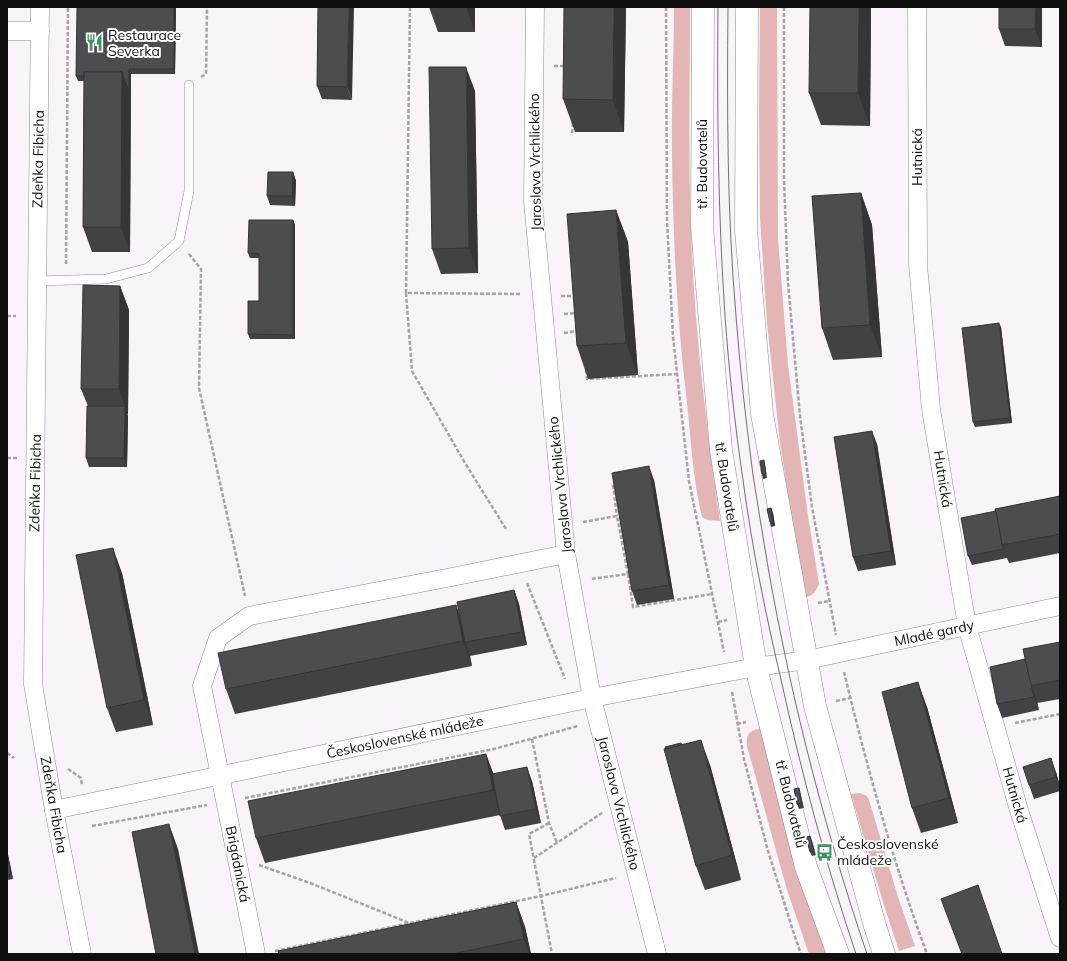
<svg xmlns="http://www.w3.org/2000/svg" width="1067" height="961" viewBox="0 0 1067 961" font-family="Mulish,sans-serif">
	<rect width="100%" height="100%" fill="#f8f4f9"/>
	<g fill="#e3b6b5">
		<path d="M674,7H690C690,81 688,155 691,228C694,326 706,424 720,521L708,520L702,517C693,480 691,441 687,403C677,321 673,238 672,155C671,106 674,56 674,7Z"/>
		<path d="M760,7H777L778,238L788,365L808,516L819,584C815,593 814,595 804,598L780,443L767,323L760,218L759,111Z"/>
		<path d="M762,728L827,954H809L787,890L747,746C746,733 749,731 762,728Z"/>
		<polygon points="860,793 867,796 869,800 898,897 915,946 899,951 883,902 851,794"/>
	</g>
	<g fill="none" stroke-linecap="round" stroke-linejoin="round">
		<defs>
			<polyline id="service" points="37,281 106,279 148,268 179,241 189,191 189,85"/>
			<g id="minor">
				<polyline points="40,7 33,684 54,810 82,954"/>
				<polyline points="535,7 533,201 566,554 592,698 657,954"/>
				<polyline points="917,7 918,265 931,409 967,626 1018,807 1060,938"/>
				<polyline points="7,31 40,31"/>
				<polyline points="54,810 592,698 756,667 807,660 1060,606"/>
				<polyline points="256,954 202,686 218,638 249,616 457,576 566,554"/>
			</g>
			<g id="tertiary">
				<polyline points="703,7 702,227 721,450 756,667 806,867 838,954"/>
				<polyline points="747,7 746,230 762,414 815,706 875,926 884,954"/>
			</g>
		</defs>
		<use href="#service" stroke="#8f8c91" stroke-width="10"/>
		<use href="#minor" stroke="#8f8c91" stroke-width="19"/>
		<use href="#tertiary" stroke="#8f8c91" stroke-width="23"/>
		<g stroke="#a6a3a7" stroke-width="2.5" stroke-dasharray="4 2" stroke-linecap="butt">
			<polyline points="410,7 406,293 521,294"/>
			<polyline points="666,7 667,220 673,337 689,481 724,652"/>
			<polyline points="784,7 784,179 788,283 800,416 812,507 836,635"/>
			<polyline points="554,66 565,66"/>
			<polyline points="201,77 206,74 207,7"/>
			<polyline points="572,133 573,123"/>
			<polyline points="189,254 201,269 199,388 245,596"/>
			<polyline points="66,264 68,7"/>
			<polyline points="406,293 412,371 465,463 506,529"/>
			<polyline points="561,296 576,296"/>
			<polyline points="564,314 577,313"/>
			<polyline points="7,316 16,316"/>
			<polyline points="564,333 577,331"/>
			<polyline points="586,370 587,379 677,374"/>
			<polyline points="7,458 17,458"/>
			<polyline points="613,485 617,516"/>
			<polyline points="583,522 617,516 628,574 591,579"/>
			<polyline points="628,574 633,607 712,594"/>
			<polyline points="527,583 565,679"/>
			<polyline points="818,603 829,601"/>
			<polyline points="718,622 727,620"/>
			<path d="M844,672C867,767 893,862 927,954"/>
			<polyline points="732,692 744,759 768,851 794,934 801,954"/>
			<polyline points="836,701 850,698"/>
			<polyline points="1015,723 1060,714"/>
			<polyline points="737,724 746,722"/>
			<polyline points="532,739 549,823 557,843"/>
			<polyline points="7,753 14,758"/>
			<polyline points="68,769 81,778 82,785"/>
			<polyline points="245,798 494,749 578,726"/>
			<polyline points="549,823 529,834 552,954"/>
			<polyline points="92,826 207,805"/>
			<polyline points="534,858 602,813"/>
			<polyline points="259,865 310,883 409,923"/>
			<polyline points="275,951 541,896 616,878"/>
		</g>
		<use href="#service" stroke="#fff" stroke-width="9"/>
		<use href="#minor" stroke="#fff" stroke-width="18"/>
		<use href="#tertiary" stroke="#fff" stroke-width="22"/>
		<g stroke="#737173" stroke-width="1">
			<path d="M718,7C717,110 718,213 725,316C729,371 735,426 743,480C752,548 766,616 782,684C802,775 826,865 856,954"/>
			<path d="M728,7C727,110 727,213 736,316C740,369 746,422 753,475C756,496 760,516 763,537C786,679 821,818 867,954"/>
		</g>
	</g>
	<g fill="#414146">
		<polygon points="318,7 352,100 322,99 317,86"/>
		<polygon points="429,7 475,7 475,32 438,32"/>
		<polygon points="626,7 624,132 575,132 563,99"/>
		<polygon points="871,7 870,126 821,125 809,93"/>
		<polygon points="999,7 1042,7 1042,47 1005,46 999,29"/>
		<polygon points="176,8 175,74 131,74 130,252 92,252 83,227 84,81 78,81 76,76"/>
		<polygon points="475,91 478,273 441,274 432,249"/>
		<polygon points="293,172 296,181 295,206 270,205 267,196"/>
		<polygon points="861,193 872,225 882,357 833,360 822,328"/>
		<polygon points="616,210 628,242 638,375 588,379 577,346"/>
		<polygon points="293,220 295,225 295,339 250,339 248,334 259,301 259,258 250,258 248,253"/>
		<polygon points="120,286 129,310 128,414 127,414 128,416 127,467 89,467 86,458 88,406 81,389"/>
		<polygon points="1001,327 1012,423 975,427 973,422"/>
		<polygon points="877,444 896,565 858,571 853,557"/>
		<polygon points="764,460 765,465 767,478 763,479 762,474"/>
		<polygon points="654,480 674,599 637,605 632,591"/>
		<polygon points="1060,496 1060,553 1009,563 1007,558 972,565 968,556 996,511"/>
		<polygon points="771,508 773,513 775,526 771,527 770,522"/>
		<polygon points="122,573 153,725 116,732 107,708"/>
		<polygon points="514,590 519,604 527,645 470,656 472,666 235,714 226,689 456,605 460,617"/>
		<polygon points="1060,642 1060,699 1037,703 1037,702 1039,710 1002,718 997,704 1025,659"/>
		<polygon points="927,707 958,823 921,833 912,808"/>
		<polygon points="682,745 710,765 741,880 705,890 696,866"/>
		<polygon points="486,754 493,774 532,781 541,823 505,830 500,815 265,863 256,838"/>
		<polygon points="1056,772 1060,786 1060,791 1034,799 1029,785"/>
		<polygon points="799,788 804,808 799,809 797,804"/>
		<polygon points="812,841 816,855 812,856 810,852"/>
		<polygon points="7,850 13,879 7,880"/>
		<polygon points="516,902 525,927 531,954 279,954"/>
	</g>
	<g fill="#353539">
		<polygon points="174,7 176,7 176,8 175,74 174,69"/>
		<polygon points="349,7 354,7 352,100 347,87"/>
		<polygon points="466,7 475,7 475,32"/>
		<polygon points="614,7 626,7 624,132 613,100"/>
		<polygon points="859,7 871,7 870,126 858,93"/>
		<polygon points="1036,7 1042,7 1042,47 1035,29"/>
		<polygon points="466,67 475,91 478,273 469,248"/>
		<polygon points="129,69 131,74 130,252 121,227 122,72"/>
		<polygon points="293,172 296,181 295,206 292,196"/>
		<polygon points="861,193 872,225 882,357 870,325"/>
		<polygon points="616,210 628,242 638,375 626,343"/>
		<polygon points="293,220 295,225 295,339 293,335"/>
		<polygon points="120,286 129,310 128,414 119,389"/>
		<polygon points="999,323 1001,327 1012,423 1010,418"/>
		<polygon points="125,406 128,416 127,467 124,458"/>
		<polygon points="872,431 877,444 896,565 891,551"/>
		<polygon points="649,466 654,480 674,599 669,585"/>
		<polygon points="771,508 773,513 775,526 773,522"/>
		<polygon points="113,548 122,573 153,725 144,700"/>
		<polygon points="514,590 519,604 527,645 522,632"/>
		<polygon points="456,605 465,630 465,642 470,656 472,666 463,641"/>
		<polygon points="918,682 927,707 958,823 949,798"/>
		<polygon points="1032,688 1037,702 1039,710 1034,697"/>
		<polygon points="701,740 710,765 741,880 732,855"/>
		<polygon points="486,754 495,778 502,815 493,790"/>
		<polygon points="1051,758 1056,772 1060,787 1056,777"/>
		<polygon points="527,767 532,781 541,823 536,809"/>
		<polygon points="169,824 178,849 199,954 195,954"/>
		<polygon points="7,850 13,879 11,874 7,854"/>
		<polygon points="516,902 525,927 531,954 529,954 524,939"/>
	</g>
	<g fill="#4c4c51" stroke="#353539">
		<polygon points="77,7 174,7 174,69 129,69 129,92 122,72 84,72 84,76 76,76"/>
		<polygon points="318,7 349,7 347,87 317,86"/>
		<polygon points="564,7 614,7 613,100 563,99"/>
		<polygon points="810,7 859,7 858,93 809,93"/>
		<polygon points="999,7 1036,7 1035,29 999,29"/>
		<polygon points="429,67 466,67 469,248 432,249"/>
		<polygon points="84,72 122,72 121,227 83,227"/>
		<polygon points="268,172 293,172 292,196 267,196"/>
		<polygon points="861,193 870,325 822,328 812,196"/>
		<polygon points="616,210 626,343 577,346 567,214"/>
		<polygon points="249,220 293,220 293,335 248,334 248,301 259,301 259,254 248,253"/>
		<polygon points="83,285 120,286 119,389 81,389"/>
		<polygon points="999,323 1010,418 973,422 962,328"/>
		<polygon points="87,406 125,406 124,458 86,458"/>
		<polygon points="872,431 891,551 853,557 834,437"/>
		<polygon points="764,460 766,474 762,474 760,461"/>
		<polygon points="649,466 669,585 632,591 612,473"/>
		<polygon points="1060,496 1060,534 1002,545 995,509"/>
		<polygon points="771,508 773,522 770,522 767,509"/>
		<polygon points="996,511 1002,545 1004,549 968,556 961,518"/>
		<polygon points="113,548 144,700 107,708 76,555"/>
		<polygon points="514,590 522,632 465,642 457,602"/>
		<polygon points="456,605 463,641 226,689 218,653"/>
		<polygon points="1060,642 1060,680 1031,686 1023,649"/>
		<polygon points="1025,659 1034,697 997,704 990,667"/>
		<polygon points="918,682 949,798 912,808 882,692"/>
		<polygon points="701,740 732,855 696,866 664,749"/>
		<polygon points="681,743 682,745 666,749 665,747"/>
		<polygon points="486,754 493,790 256,838 248,801"/>
		<polygon points="1051,758 1056,777 1029,785 1023,767"/>
		<polygon points="527,767 536,809 500,816 492,774"/>
		<polygon points="799,788 802,803 797,804 794,789"/>
		<polygon points="169,824 195,954 156,954 132,832"/>
		<polygon points="810,836 814,850 810,852 806,837"/>
		<polygon points="7,854 11,874 7,875"/>
		<polygon points="978,885 1002,954 962,954 941,899"/>
		<polygon points="516,902 524,939 452,954 279,954 278,951"/>
	</g>
	<defs>
		<symbol id="restaurant-bare" viewBox="-9 -9 18 18"><path d="M-5-6h1v4h1v-4h1v4h1v-4h1v5L-1.5 .5V6h-2V.5L-5-1ZM5-6V6H3V1.5H1.5Q1.5-4 5-6Z" fill="#3d9265" stroke="#fff" stroke-width="2.5" paint-order="stroke"/></symbol>
		<symbol id="bus-bare" viewBox="-9 -9 18 18"><path d="M-5-6H5V4H4V6H2V4H-2V6H-4V4H-5ZM-3.5-4V0h7V-4ZM-3.5 1.2v1.5H-2V1.2ZM2 1.2v1.5H3.5V1.2Z" fill="#3d9265" stroke="#fff" stroke-width="2.5" paint-order="stroke"/></symbol>
	</defs>
	<g fill-rule="evenodd">
		<use href="#restaurant-bare" x="82" y="30" width="25" height="25"/>
		<use href="#bus-bare" x="812" y="840" width="25" height="25"/>
	</g>
	<g text-anchor="middle" dominant-baseline="central" stroke-width="4" stroke-linejoin="round" paint-order="stroke">
		<g font-size="14" fill="#100f10" stroke="#fff" text-anchor="start">
			<text x="108" y="35">Restaurace<tspan x="108" dy="16">Severka</tspan></text>
			<text x="837" y="844">Československé<tspan x="837" dy="16">mládeže</tspan></text>
		</g>
		<g font-size="14" fill="#100f10" stroke="#fff">
			<text transform="translate(917 157) rotate(-90)">Hutnická</text>
			<text transform="translate(38 159) rotate(-89)">Zdeňka Fibicha</text>
			<text transform="translate(535 162) rotate(-91)">Jaroslava Vrchlického</text>
			<text transform="translate(702 164) rotate(-90)">tř. Budovatelů</text>
			<text transform="translate(943 479) rotate(81)">Hutnická</text>
			<text transform="translate(35 483) rotate(-89)">Zdeňka Fibicha</text>
			<text transform="translate(560 485) rotate(-96)">Jaroslava Vrchlického</text>
			<text transform="translate(727 487) rotate(81)">tř. Budovatelů</text>
			<text transform="translate(934 633) rotate(-12)">Mladé gardy</text>
			<text transform="translate(405 737) rotate(-12)">Československé mládeže</text>
			<text transform="translate(1015 795) rotate(74)">Hutnická</text>
			<text transform="translate(619 803) rotate(76)">Jaroslava Vrchlického</text>
			<text transform="translate(791 804) rotate(76)">tř. Budovatelů</text>
			<text transform="translate(54 805) rotate(80)">Zdeňka Fibicha</text>
			<text transform="translate(238 864) rotate(79)">Brigádnická</text>
		</g>
	</g>
	<rect width="1067" height="961" fill="none" stroke="#100f10" stroke-width="16"/>
</svg>
